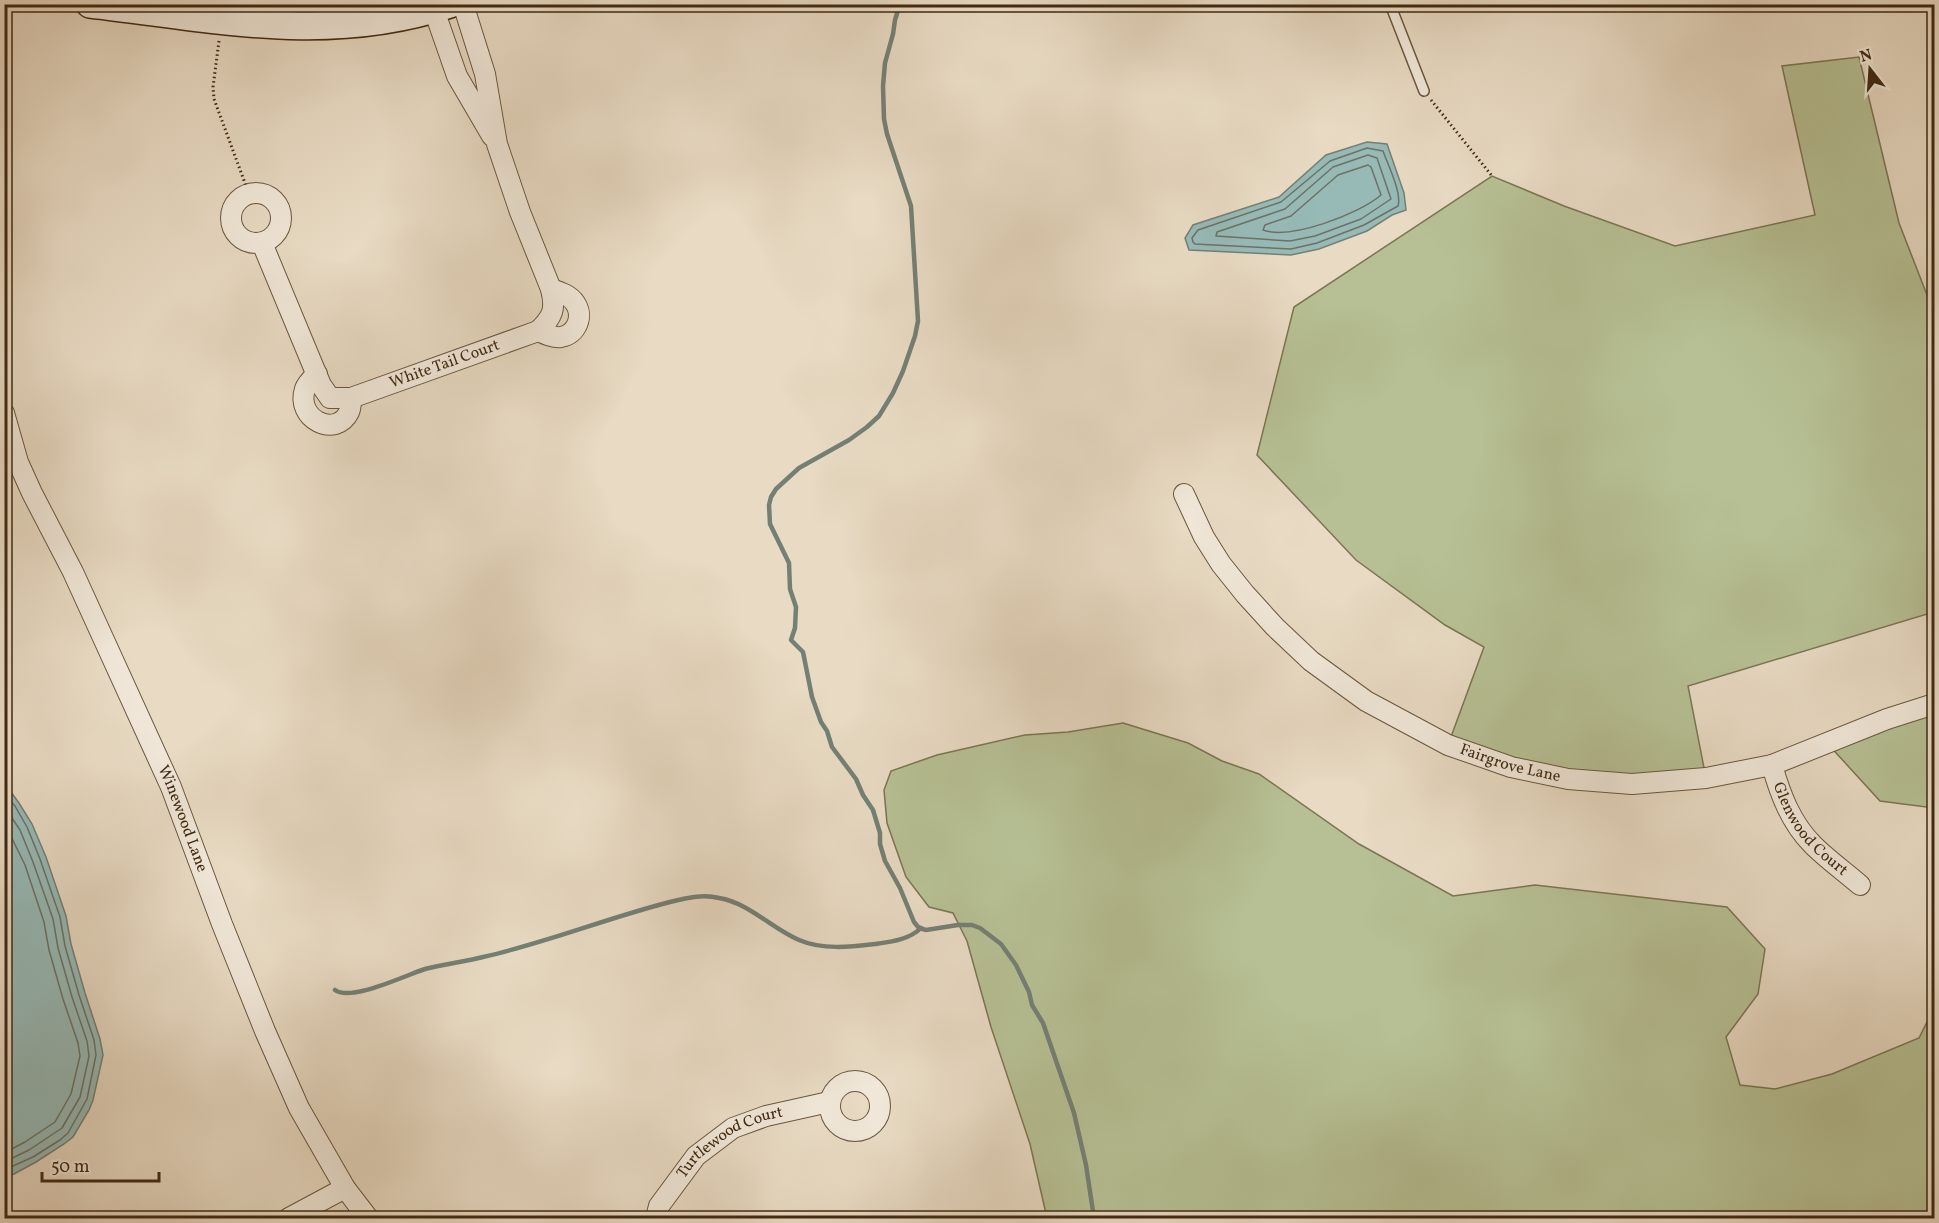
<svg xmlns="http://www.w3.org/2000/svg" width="1939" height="1223" viewBox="0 0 1939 1223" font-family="Vollkorn,serif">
	<rect width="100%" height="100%" fill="#e8dac3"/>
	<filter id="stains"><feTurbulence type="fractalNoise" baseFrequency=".00333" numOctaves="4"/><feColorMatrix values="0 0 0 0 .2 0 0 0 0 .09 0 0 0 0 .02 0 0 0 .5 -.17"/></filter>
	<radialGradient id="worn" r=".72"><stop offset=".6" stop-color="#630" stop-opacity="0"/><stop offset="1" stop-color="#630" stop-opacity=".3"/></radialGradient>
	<g fill="#b6c094" stroke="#7b7553" stroke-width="1.5">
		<polygon points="1859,57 1899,223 1934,313 1934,612 1688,686 1706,778 1632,784 1448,745 1484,647 1445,625 1356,560 1257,455 1294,307 1492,176 1564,206 1675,246 1815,215 1782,66"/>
		<polygon points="1934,704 1934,808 1880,801 1827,743"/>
		<polygon points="1123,723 1188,743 1222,761 1259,774 1359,844 1453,896 1535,885 1727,907 1765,949 1758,994 1726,1037 1740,1085 1775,1089 1832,1074 1919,1038 1934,1008 1934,1218 1047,1218 1030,1144 991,1027 967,941 953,913 929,907 906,877 887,823 884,790 891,771 937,755 1025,735 1068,732"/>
	</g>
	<g fill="#97bab7" stroke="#748075" stroke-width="1.5">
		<polygon points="1367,142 1387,144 1404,193 1406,210 1392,215 1367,231 1319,249 1291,255 1189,250 1185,238 1193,225 1279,197 1326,155"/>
		<polygon points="5,784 19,803 32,824 46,857 66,916 71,944 85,993 100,1039 103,1055 93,1100 89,1110 73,1137 64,1144 36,1162 14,1174 5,1176"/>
	</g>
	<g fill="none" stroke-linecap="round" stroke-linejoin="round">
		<g stroke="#6c7264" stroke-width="1.5">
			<path d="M1367,148L1383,151C1388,165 1402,193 1398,206L1364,225L1317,243L1291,249L1195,244L1193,242L1192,238L1198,230L1281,202L1330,161Z"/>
			<polygon points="1368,155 1377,158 1391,199 1361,219 1315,236 1290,241 1216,236 1217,232 1285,209 1333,167"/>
			<path d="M1368,165L1371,167L1381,195C1359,214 1291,240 1263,230L1265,225L1291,216L1338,175Z"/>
			<polyline points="4,794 15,806 27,827 40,859 60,917 65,946 79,995 94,1040 96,1055 87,1099 68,1133 60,1140 33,1157 4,1170"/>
			<polyline points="4,806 20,830 33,862 53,919 58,948 72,997 87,1041 89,1056 80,1097 62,1128 29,1150 4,1162"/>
			<polyline points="4,822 25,865 44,922 49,950 63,999 78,1043 80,1056 71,1094 55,1122 25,1142 4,1153"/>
		</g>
		<g stroke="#748075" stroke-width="4.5">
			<polyline points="900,4 895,20 893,34 885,63 883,86 884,119 887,134 911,206 918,321 915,336 903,371 893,393 879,416 867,427 849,440 799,468 776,489 771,497 769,505 770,524 789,563 790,589 796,607 795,628 791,640 803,652 812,697 821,722 827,731 832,747 856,779 863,795 873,810 880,833 880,844 885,861 900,888 914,922 919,928 926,930 958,925 972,925 980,928 1001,944 1016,965 1029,992 1032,1005 1043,1023 1074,1113 1086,1165 1094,1218"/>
			<path d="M335,990C351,1002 406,975 425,969C444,964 464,962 483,957C546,943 607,918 670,902C686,898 703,894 719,898C749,903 771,928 799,940C822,950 850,947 875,944C890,942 909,940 921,928"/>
		</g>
		<defs>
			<polyline id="lane" points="1390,4 1424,91"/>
			<g id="street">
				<polyline points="434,10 457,76 492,136"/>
				<circle cx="256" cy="218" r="25"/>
				<path id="s1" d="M262,243L321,385L330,398H351L538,331C553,317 556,309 551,289L520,212L497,144L485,74L463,4"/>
				<path d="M538,331C545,334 554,338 561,337C577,334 584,316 575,303C570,295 560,292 551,289"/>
				<path d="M317,374C313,378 307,383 305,389C295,419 336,439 349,412C351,408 351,402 351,398"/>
				<path id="s2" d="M4,413L18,462L32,493L73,572L171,787L222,924L265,1031L299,1108L345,1188L368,1218"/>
				<path id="s3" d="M1184,494L1204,537L1221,564L1245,594L1275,627L1311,661L1366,701L1448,745L1511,767L1568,779L1632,784L1706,778L1772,765L1887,719L1934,704"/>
				<path id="s4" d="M1772,765C1780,794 1791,823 1813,845C1827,859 1845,872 1860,885"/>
				<circle cx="855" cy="1106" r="25"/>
				<polyline points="289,1218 345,1188"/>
				<path id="s5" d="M656,1218L659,1206L696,1156L733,1128L766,1116L829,1102"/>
			</g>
			<path id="secondary" d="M90,4C213,18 328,45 450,4"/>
		</defs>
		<use href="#lane" stroke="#6a563e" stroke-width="12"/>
		<use href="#street" stroke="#6a563e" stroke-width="22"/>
		<use href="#secondary" stroke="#402a12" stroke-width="30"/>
		<g stroke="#402a12" stroke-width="3" stroke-dasharray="1.5 3" stroke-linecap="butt">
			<polyline points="219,41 213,87 214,99 249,194"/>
			<polyline points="1431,100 1492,176"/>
		</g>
		<use href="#lane" stroke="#f0e7d8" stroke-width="9"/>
		<use href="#street" stroke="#f0e7d8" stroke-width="20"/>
		<use href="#secondary" stroke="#f0e7d8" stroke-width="27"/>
	</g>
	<g text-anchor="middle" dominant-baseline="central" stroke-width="6" stroke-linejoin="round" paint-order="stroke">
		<g font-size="16" fill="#402a12" stroke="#f0e7d8">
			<text stroke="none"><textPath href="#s1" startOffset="290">White Tail Court</textPath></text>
			<text stroke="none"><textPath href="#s3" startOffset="438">Fairgrove Lane</textPath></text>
			<text stroke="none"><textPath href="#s2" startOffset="444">Winewood Lane</textPath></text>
			<text stroke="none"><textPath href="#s4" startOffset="76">Glenwood Court</textPath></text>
			<text stroke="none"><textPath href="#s5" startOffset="111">Turtlewood Court</textPath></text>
		</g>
	</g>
	<rect width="1939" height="1223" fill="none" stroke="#e8dac3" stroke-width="24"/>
	<rect x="6" y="6" width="1927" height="1211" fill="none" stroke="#402a12" stroke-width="3"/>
	<rect x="12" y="12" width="1915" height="1199" fill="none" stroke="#402a12" stroke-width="1.5"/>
	<g transform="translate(1870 69) rotate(343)" stroke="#f0e7d8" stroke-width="4.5" paint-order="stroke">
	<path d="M0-4.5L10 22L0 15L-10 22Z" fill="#402a12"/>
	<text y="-9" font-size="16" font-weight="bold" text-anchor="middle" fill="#402a12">N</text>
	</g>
	<path d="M42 1172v9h117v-9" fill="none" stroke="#402a12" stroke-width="3"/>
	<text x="51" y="1172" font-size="18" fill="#402a12" stroke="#f0e7d8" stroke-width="4.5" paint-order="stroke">50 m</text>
	<rect width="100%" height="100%" filter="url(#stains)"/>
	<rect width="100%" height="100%" fill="url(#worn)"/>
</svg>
